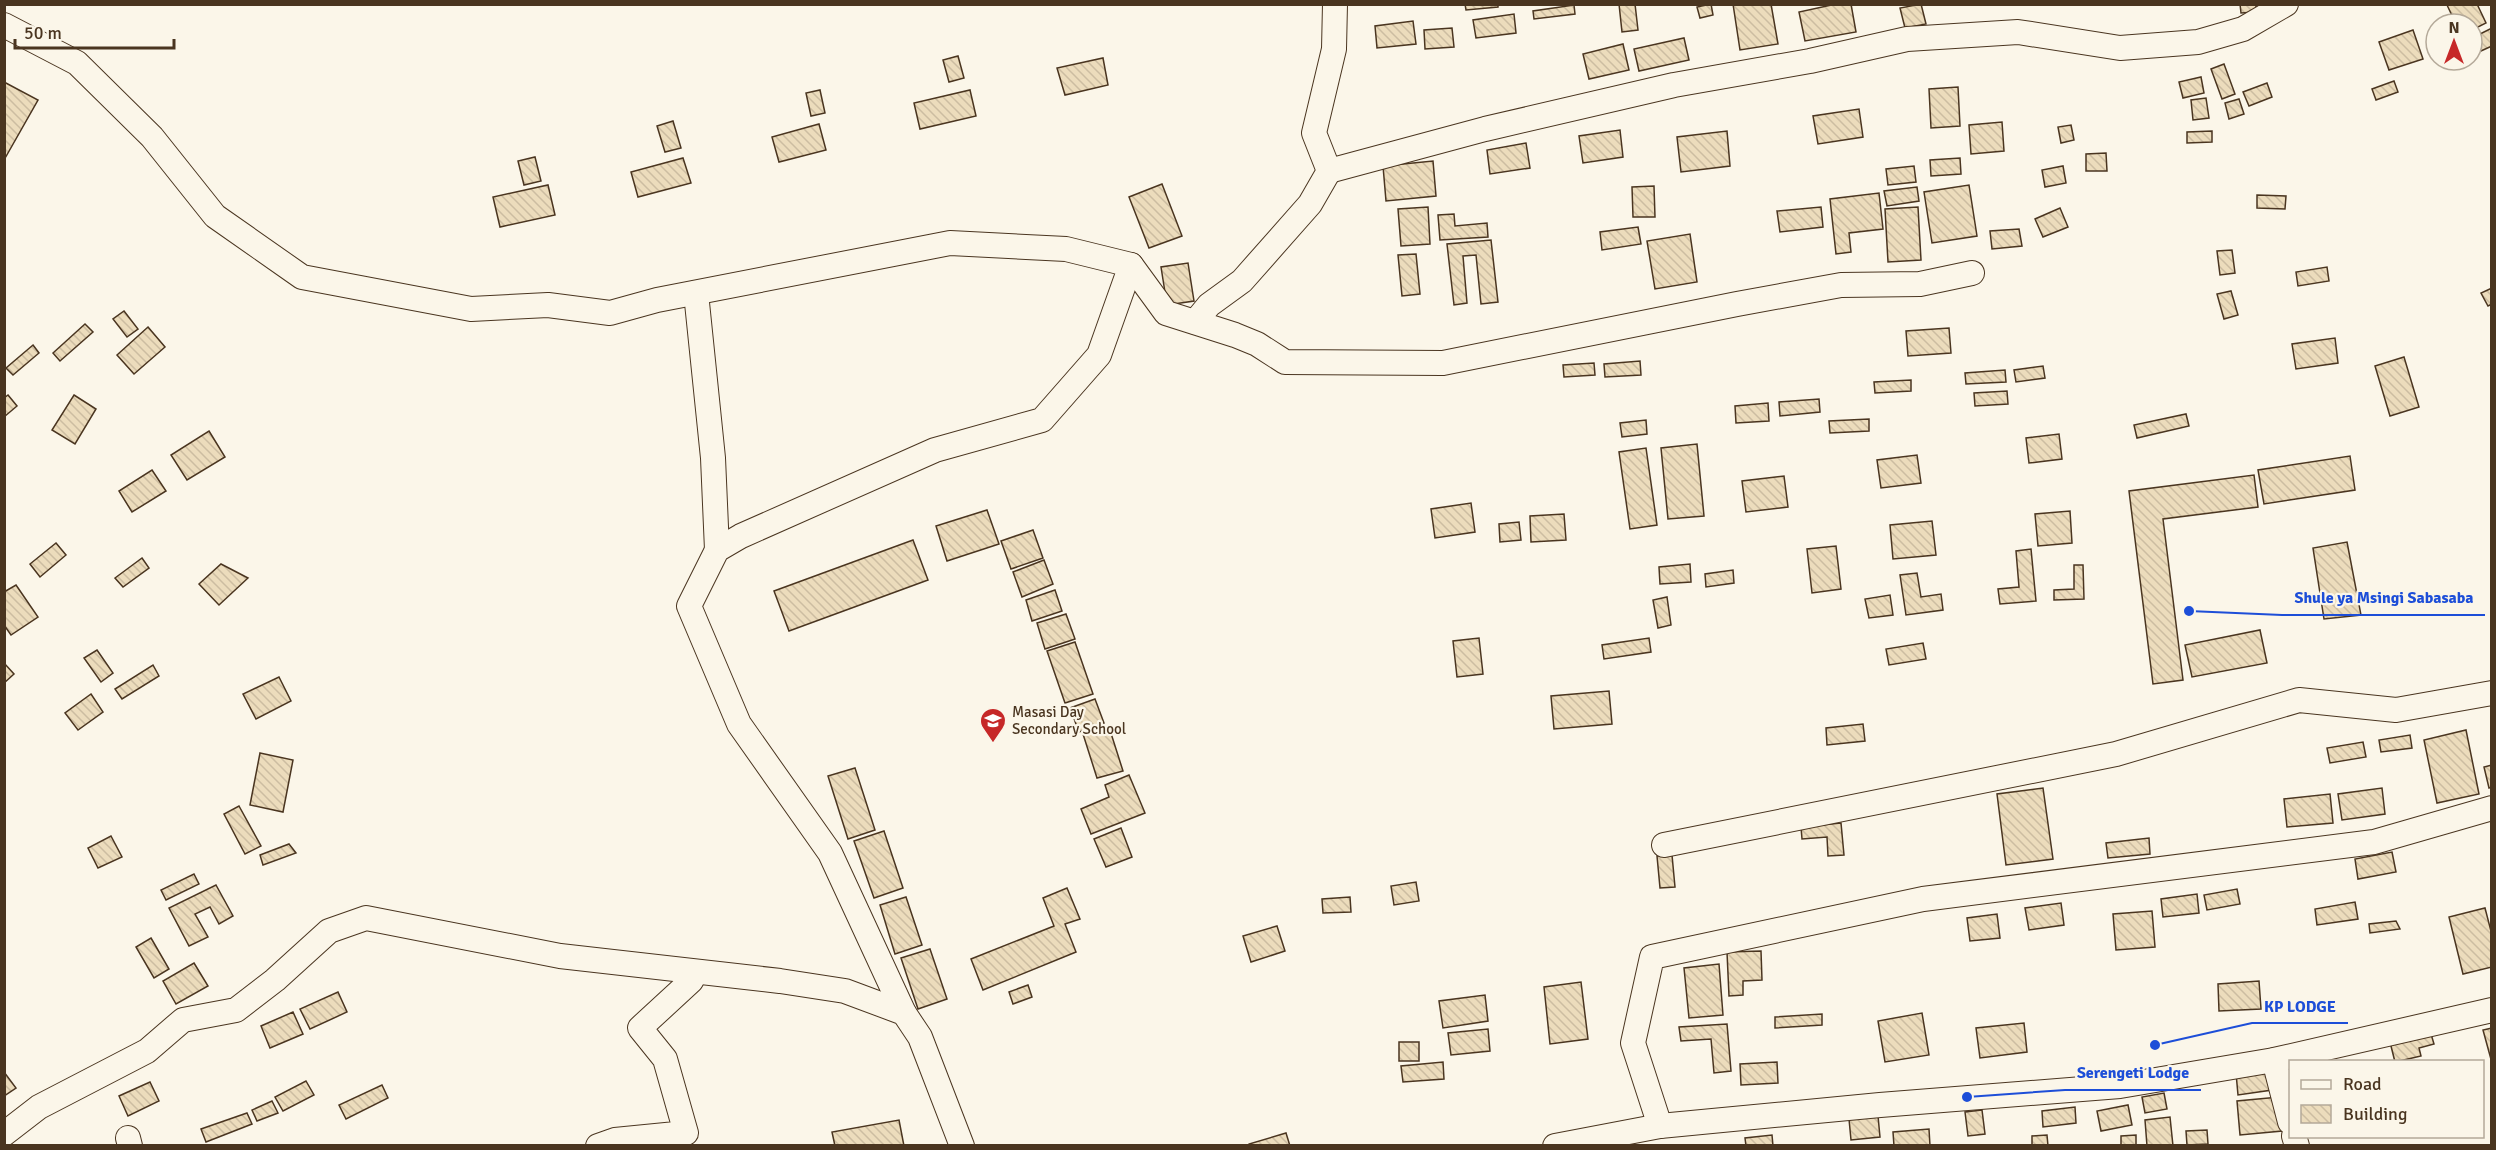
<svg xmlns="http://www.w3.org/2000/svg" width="2496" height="1150" viewBox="0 0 2496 1150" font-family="Signika,sans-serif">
	<defs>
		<pattern id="building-back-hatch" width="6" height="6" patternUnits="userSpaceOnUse" patternTransform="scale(1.5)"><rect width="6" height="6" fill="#ecdcbc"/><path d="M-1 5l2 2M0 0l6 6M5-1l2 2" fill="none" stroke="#ccbda1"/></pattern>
	</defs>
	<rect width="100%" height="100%" fill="#fbf6e9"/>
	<g fill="url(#building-back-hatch)" stroke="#4a3520" stroke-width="1.5">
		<polygon points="1465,4 1498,4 1498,7 1466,10"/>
		<polygon points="1619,4 1635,4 1638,30 1622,32"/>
		<polygon points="1711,4 1713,15 1700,18 1697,7"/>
		<polygon points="1733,4 1771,4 1778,44 1740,50"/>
		<polygon points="1836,4 1851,4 1856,32 1805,41 1799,12"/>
		<polygon points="1921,4 1926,24 1905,28 1900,8"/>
		<polygon points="2240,4 2256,4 2256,12 2241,13"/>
		<polygon points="2477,4 2486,23 2472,30 2472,24 2456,24 2447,5"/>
		<polygon points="1574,5 1575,14 1534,19 1533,11"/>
		<polygon points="1514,14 1516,33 1476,38 1473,20"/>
		<polygon points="1413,21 1416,44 1377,48 1375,26"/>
		<polygon points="1452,28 1454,47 1425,49 1424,30"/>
		<polygon points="2492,28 2492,46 2472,55 2472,38"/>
		<polygon points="2413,30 2423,59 2389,70 2379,42"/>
		<polygon points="1684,38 1689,60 1639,71 1634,49"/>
		<polygon points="1623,44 1629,70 1589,79 1583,54"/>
		<polygon points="958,56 964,78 949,82 943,60"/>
		<polygon points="1103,58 1108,85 1065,95 1057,68"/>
		<polygon points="2224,64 2235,94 2222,99 2211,69"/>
		<polygon points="2201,77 2204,93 2183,98 2179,82"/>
		<polygon points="2394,81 2398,92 2376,100 2372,89"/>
		<polygon points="4,82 38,100 4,160"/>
		<polygon points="2267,83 2272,97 2249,106 2243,92"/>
		<polygon points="1958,87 1960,126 1931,128 1929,89"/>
		<polygon points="820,90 825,113 811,116 806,93"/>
		<polygon points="970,90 976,116 920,129 914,103"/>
		<polygon points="2206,98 2209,118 2193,120 2191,100"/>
		<polygon points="2239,99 2244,114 2229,119 2225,103"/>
		<polygon points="1859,109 1863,137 1818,144 1813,116"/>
		<polygon points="673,121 681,148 665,152 657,126"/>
		<polygon points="2002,122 2004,151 1971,154 1969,125"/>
		<polygon points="819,124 826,150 779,162 772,137"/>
		<polygon points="2071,125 2074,140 2061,143 2058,127"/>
		<polygon points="1620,130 1623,157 1583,163 1579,136"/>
		<polygon points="1727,131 1730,166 1681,172 1677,137"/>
		<polygon points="2212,131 2212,142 2187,143 2187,132"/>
		<polygon points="1526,143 1530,168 1490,174 1487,150"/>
		<polygon points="2106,153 2107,171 2086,171 2086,154"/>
		<polygon points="535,157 541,181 524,185 518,161"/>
		<polygon points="683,158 691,183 638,197 631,172"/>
		<polygon points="1960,158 1961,174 1931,176 1930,160"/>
		<polygon points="1433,161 1436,196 1386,201 1383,166"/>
		<polygon points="1914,166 1916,182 1888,185 1886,169"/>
		<polygon points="2063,166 2066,183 2045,187 2042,170"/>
		<polygon points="1162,184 1182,236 1149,248 1129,197"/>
		<polygon points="548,185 555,215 500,227 493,197"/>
		<polygon points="1969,185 1977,236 1932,243 1924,192"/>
		<polygon points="1654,186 1655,217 1633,217 1632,187"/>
		<polygon points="1917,187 1919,201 1887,206 1884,191"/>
		<polygon points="1879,193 1883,229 1849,233 1851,252 1836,254 1830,199"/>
		<polygon points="2257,195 2286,196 2285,209 2257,208"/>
		<polygon points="1428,207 1430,244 1401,246 1398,209"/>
		<polygon points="1821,207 1823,227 1780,232 1777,211"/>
		<polygon points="1918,207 1921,260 1888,262 1885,209"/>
		<polygon points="2060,208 2068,227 2043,237 2035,219"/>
		<polygon points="1454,214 1455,226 1487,223 1488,237 1440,240 1438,215"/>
		<polygon points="1638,227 1641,244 1602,250 1600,232"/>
		<polygon points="2019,229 2022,246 1992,249 1990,231"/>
		<polygon points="1690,234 1697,282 1655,289 1647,241"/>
		<polygon points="1491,240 1498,302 1481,304 1476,255 1463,256 1467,303 1454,305 1447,244"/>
		<polygon points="2232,250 2235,273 2220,275 2217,251"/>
		<polygon points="1416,254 1420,294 1402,296 1398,255"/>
		<polygon points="1188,263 1194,301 1167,305 1161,267"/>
		<polygon points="2327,267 2329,281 2298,286 2296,272"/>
		<polygon points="2492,288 2492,304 2488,306 2481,293"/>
		<polygon points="2231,291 2238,315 2224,319 2217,294"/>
		<polygon points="124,311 138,329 127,337 113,319"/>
		<polygon points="85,324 93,332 60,361 53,353"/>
		<polygon points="148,327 165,347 134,374 117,355"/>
		<polygon points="1949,328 1951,353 1908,356 1906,331"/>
		<polygon points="2335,338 2338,363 2296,369 2292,344"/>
		<polygon points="33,345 39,353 13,375 6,368"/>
		<polygon points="2404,357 2419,407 2390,416 2375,366"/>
		<polygon points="1640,361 1641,375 1605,377 1604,364"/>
		<polygon points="1594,363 1595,375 1564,377 1563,365"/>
		<polygon points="2043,366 2045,378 2016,382 2014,370"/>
		<polygon points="2005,370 2006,382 1966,384 1965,373"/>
		<polygon points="1911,380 1911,391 1875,393 1874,382"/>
		<polygon points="2007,391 2008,404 1975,406 1974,393"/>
		<polygon points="8,395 17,406 4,417 4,398"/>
		<polygon points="74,395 96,409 75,444 52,430"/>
		<polygon points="1819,399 1820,412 1780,416 1779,402"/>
		<polygon points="1768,403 1769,421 1736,423 1735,406"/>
		<polygon points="2186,414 2189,426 2137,438 2134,425"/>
		<polygon points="1869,419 1869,431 1830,433 1829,421"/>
		<polygon points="1646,420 1647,434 1622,437 1620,423"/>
		<polygon points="209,431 225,457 187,480 171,455"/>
		<polygon points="2059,434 2062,459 2029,463 2026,438"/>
		<polygon points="1697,444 1704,516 1668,519 1661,448"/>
		<polygon points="1646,448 1657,525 1630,529 1619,452"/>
		<polygon points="1917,455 1921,483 1881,488 1877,460"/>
		<polygon points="2350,456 2355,490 2264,504 2258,470"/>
		<polygon points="152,470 166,491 132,512 119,491"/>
		<polygon points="2254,475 2258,507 2163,519 2183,680 2153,684 2129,491"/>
		<polygon points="1784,476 1788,507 1746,512 1742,481"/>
		<polygon points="1471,503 1475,532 1435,538 1431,509"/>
		<polygon points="987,510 999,544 947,561 936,526"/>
		<polygon points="2070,511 2072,543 2038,546 2035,514"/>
		<polygon points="1564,514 1566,540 1531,542 1530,516"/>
		<polygon points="1932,521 1936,555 1893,559 1890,525"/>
		<polygon points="1519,522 1521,540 1500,542 1499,524"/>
		<polygon points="1033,530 1043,558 1011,569 1001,541"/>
		<polygon points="913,540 928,580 789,631 774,591"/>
		<polygon points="2347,542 2361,615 2324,619 2313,548"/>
		<polygon points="56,543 66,555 40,577 30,564"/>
		<polygon points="1836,546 1841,589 1812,593 1807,549"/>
		<polygon points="2031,549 2036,601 2000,604 1998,589 2019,587 2016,551"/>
		<polygon points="142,558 149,568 123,587 115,578"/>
		<polygon points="1044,560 1053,584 1022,597 1013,572"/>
		<polygon points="221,564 248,578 219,605 199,584"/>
		<polygon points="1690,564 1691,582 1660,584 1659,567"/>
		<polygon points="2074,565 2083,565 2084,599 2054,600 2054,590 2074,589"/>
		<polygon points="1733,570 1734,583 1706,587 1705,574"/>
		<polygon points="1917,573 1921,597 1941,594 1943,610 1906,615 1900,575"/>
		<polygon points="16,585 38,617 11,635 4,625 4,592"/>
		<polygon points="1055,590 1062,611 1032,621 1026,600"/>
		<polygon points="1890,595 1893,615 1869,618 1865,599"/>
		<polygon points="1667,597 1671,625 1658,628 1653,600"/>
		<polygon points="1066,614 1075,639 1045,649 1037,623"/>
		<polygon points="2260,630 2267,663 2192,677 2185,645"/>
		<polygon points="1479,638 1483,674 1457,677 1453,641"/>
		<polygon points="1649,638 1651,652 1604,659 1602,645"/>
		<polygon points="1075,642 1093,694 1065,703 1047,651"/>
		<polygon points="1923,643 1926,659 1889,665 1886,649"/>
		<polygon points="97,650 113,673 101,682 84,658"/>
		<polygon points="4,663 14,674 4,683"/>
		<polygon points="153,665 159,676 122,699 115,689"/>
		<polygon points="279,677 291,701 256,719 243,694"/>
		<polygon points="1609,691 1612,724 1554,729 1551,696"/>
		<polygon points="91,694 103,712 78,730 65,713"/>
		<polygon points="1095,699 1104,723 1079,732 1070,708"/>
		<polygon points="1863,724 1865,741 1827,745 1826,728"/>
		<polygon points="1109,727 1123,771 1097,778 1083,734"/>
		<polygon points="2466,730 2479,794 2437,803 2424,740"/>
		<polygon points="2410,735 2412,748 2381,752 2379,740"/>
		<polygon points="2363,742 2366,757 2330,763 2327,748"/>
		<polygon points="260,753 293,760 283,812 250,805"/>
		<polygon points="2492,765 2492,787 2489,788 2484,767"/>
		<polygon points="855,768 875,830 848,839 828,776"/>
		<polygon points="1129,775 1145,813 1091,834 1081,809 1109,797 1105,785"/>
		<polygon points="2043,788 2053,859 2006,865 1997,794"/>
		<polygon points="2382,788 2385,814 2342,820 2338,794"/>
		<polygon points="2330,794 2333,823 2287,827 2284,799"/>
		<polygon points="239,806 261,846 245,854 224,814"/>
		<polygon points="1841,823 1844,855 1828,856 1827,837 1802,839 1801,827"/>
		<polygon points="1121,828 1132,857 1106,867 1094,839"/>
		<polygon points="884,831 903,888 874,898 854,841"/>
		<polygon points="111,836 122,857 98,868 88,848"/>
		<polygon points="2149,838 2150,854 2108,858 2106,843"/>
		<polygon points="289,844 296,853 263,865 260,855"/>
		<polygon points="2392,852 2396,872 2358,879 2355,859"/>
		<polygon points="1672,855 1675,887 1660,888 1657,856"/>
		<polygon points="194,874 199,884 166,900 161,890"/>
		<polygon points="1416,882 1419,901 1394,905 1391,886"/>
		<polygon points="216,885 233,916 219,924 210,907 195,914 208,937 189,946 169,908"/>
		<polygon points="1067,888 1080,919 1065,924 1076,952 983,990 971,959 1054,926 1043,898"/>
		<polygon points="2237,889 2240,904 2207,910 2204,895"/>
		<polygon points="2197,894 2199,913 2163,917 2161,899"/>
		<polygon points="906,897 922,945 895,954 880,905"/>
		<polygon points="1350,897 1351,912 1323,913 1322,899"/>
		<polygon points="2355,902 2358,919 2317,925 2315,909"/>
		<polygon points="2061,903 2064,925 2029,930 2025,908"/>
		<polygon points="2485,908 2492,935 2492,967 2463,974 2449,917"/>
		<polygon points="2152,911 2155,947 2116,950 2113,914"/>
		<polygon points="1997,914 2000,938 1970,941 1967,918"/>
		<polygon points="2396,921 2400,929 2370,933 2369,924"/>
		<polygon points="1277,926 1285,951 1251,962 1243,936"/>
		<polygon points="151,938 169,969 154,978 136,947"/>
		<polygon points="930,949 947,999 918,1009 901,958"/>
		<polygon points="1761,951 1762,980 1743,981 1743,995 1729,996 1727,952"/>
		<polygon points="194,963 208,986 176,1004 163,981"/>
		<polygon points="1719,964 1723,1015 1689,1018 1684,968"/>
		<polygon points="2259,981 2261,1009 2219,1011 2218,984"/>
		<polygon points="1581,982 1588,1039 1550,1044 1544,987"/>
		<polygon points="1028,985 1032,997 1013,1004 1009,992"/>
		<polygon points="338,992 347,1012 310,1029 300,1009"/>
		<polygon points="1485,995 1488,1021 1443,1028 1439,1001"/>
		<polygon points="293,1012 303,1034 270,1048 261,1026"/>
		<polygon points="1922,1013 1929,1055 1885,1062 1878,1021"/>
		<polygon points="1822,1014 1822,1025 1775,1028 1775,1017"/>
		<polygon points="2024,1023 2027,1052 1980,1058 1976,1028"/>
		<polygon points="1727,1024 1731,1071 1714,1073 1711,1039 1681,1041 1679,1027"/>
		<polygon points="2492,1028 2492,1063 2483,1030"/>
		<polygon points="1488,1029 1490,1051 1451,1055 1448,1033"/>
		<polygon points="2431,1034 2434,1044 2419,1048 2421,1056 2395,1062 2390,1042"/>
		<rect x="1399" y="1042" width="20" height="19"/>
		<polygon points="1443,1062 1444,1079 1403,1082 1401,1066"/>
		<polygon points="1777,1062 1778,1083 1741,1085 1740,1064"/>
		<polygon points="2269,1068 2272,1090 2238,1095 2236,1073"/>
		<polygon points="4,1072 16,1088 4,1096"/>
		<polygon points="306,1081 314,1095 283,1111 275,1097"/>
		<polygon points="150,1082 159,1101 128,1116 119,1096"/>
		<polygon points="382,1085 388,1098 346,1119 339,1105"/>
		<polygon points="2164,1093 2167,1109 2145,1113 2142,1097"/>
		<polygon points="2279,1097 2282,1131 2240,1135 2237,1101"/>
		<polygon points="272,1101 278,1113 257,1121 252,1110"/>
		<polygon points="2128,1105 2132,1125 2101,1131 2097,1111"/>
		<polygon points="2075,1107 2076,1123 2043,1127 2042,1111"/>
		<polygon points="1982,1110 1985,1134 1968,1136 1965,1112"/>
		<polygon points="247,1113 252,1124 206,1142 201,1129"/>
		<polygon points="1878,1116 1880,1137 1851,1140 1849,1119"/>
		<polygon points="2170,1117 2173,1146 2147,1146 2145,1120"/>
		<polygon points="899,1120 904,1146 835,1146 832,1132"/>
		<polygon points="1929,1129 1930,1146 1894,1146 1893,1132"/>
		<polygon points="2207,1130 2208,1144 2187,1145 2186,1131"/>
		<polygon points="1286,1133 1290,1146 1249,1146 1249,1144"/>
		<polygon points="1772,1135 1773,1146 1746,1146 1745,1138"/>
		<polygon points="2047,1135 2048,1146 2032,1146 2032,1136"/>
		<polygon points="2136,1135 2136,1146 2121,1146 2121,1136"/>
	</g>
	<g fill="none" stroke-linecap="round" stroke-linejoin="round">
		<defs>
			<g id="minor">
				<polyline points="4,25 77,63 152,137 215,216 302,277 471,309 548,305 610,313 657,300 950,243 1066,249 1131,265 1166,313 1235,335 1257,344 1285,362 1443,363 1737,304 1841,285 1920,284 1972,273"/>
				<polyline points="1329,171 1485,129 1674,85 1810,61 1907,39 2018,32 2120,48 2198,42 2243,29 2286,4"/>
				<polyline points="696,293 713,458 717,550"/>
				<polyline points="1195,322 1209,305 1242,281 1310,204 1329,171 1314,133 1334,49 1335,4"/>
				<polyline points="1664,845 2116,754 2299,700 2396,710 2492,693"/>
				<polyline points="904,1013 830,853 739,724 689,606 717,550 741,536 935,450 1042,420 1099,355 1131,265"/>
				<polyline points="2274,1060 2290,1122"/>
				<polyline points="1660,1126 1633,1043 1652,957 1923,899 2374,842 2492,808"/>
				<polyline points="4,1134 39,1107 147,1051 183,1020 236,1010 275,980 329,931 366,918 560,956 780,981 845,991 904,1013 920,1037 962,1146"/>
				<polyline points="2294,1136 2297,1146"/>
				<polyline points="128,1138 130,1146"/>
				<polyline points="598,1146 615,1140 686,1133 665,1059 640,1028 691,981 696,972"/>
				<polyline points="1555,1146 1660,1126 1880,1105 2120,1086 2274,1060 2492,1010"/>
			</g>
		</defs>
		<use href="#minor" stroke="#4a3520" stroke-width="26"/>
		<use href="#minor" stroke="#fbf6e9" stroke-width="24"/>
	</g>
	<defs>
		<symbol id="school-pin" viewBox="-11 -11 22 30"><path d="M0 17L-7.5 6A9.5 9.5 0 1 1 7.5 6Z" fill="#c62828" stroke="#fbf6e9"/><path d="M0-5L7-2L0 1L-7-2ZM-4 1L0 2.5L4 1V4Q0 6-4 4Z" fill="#fff"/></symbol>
	</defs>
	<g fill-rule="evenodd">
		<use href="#school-pin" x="978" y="706" width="30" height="40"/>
	</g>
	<g text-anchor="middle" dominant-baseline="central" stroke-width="4.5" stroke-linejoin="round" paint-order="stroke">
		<g font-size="15" fill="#4a3520" stroke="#fbf6e9" text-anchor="start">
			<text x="1012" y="712">Masasi Day<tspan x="1012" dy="17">Secondary School</tspan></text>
		</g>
	</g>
	<path fill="none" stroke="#1d4ed8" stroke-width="2" d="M2189 611L2282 615H2485M2155 1045L2252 1023H2348M1967 1097L2065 1090H2201"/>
	<g fill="#1d4ed8" stroke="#fbf6e9" stroke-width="2">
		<circle cx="2189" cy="611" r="6"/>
		<circle cx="2155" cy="1045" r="6"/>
		<circle cx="1967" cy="1097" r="6"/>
	</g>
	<g font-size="16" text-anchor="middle" font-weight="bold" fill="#1d4ed8" stroke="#fbf6e9" stroke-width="4.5" stroke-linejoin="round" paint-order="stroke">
		<text x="2384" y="603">Shule ya Msingi Sabasaba</text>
		<text x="2300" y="1012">KP LODGE</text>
		<text x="2133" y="1078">Serengeti Lodge</text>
	</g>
	<rect width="2496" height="1150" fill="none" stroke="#4a3520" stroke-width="12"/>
	<rect x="2289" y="1060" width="195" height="78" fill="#fbf6e9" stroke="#b4a999" stroke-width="1.5"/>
	<rect x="2301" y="1080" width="30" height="9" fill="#fbf6e9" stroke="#b4a999" stroke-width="1.5"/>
	<text x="2343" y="1090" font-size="18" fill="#4a3520">Road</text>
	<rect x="2301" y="1105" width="30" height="18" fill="url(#building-back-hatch)" stroke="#b4a999" stroke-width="1.5"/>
	<text x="2343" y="1120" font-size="18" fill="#4a3520">Building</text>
	<g transform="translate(2454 42)"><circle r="28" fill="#fbf6e9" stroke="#b4a999" stroke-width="1.5"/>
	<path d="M0-4.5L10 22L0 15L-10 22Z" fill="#c62828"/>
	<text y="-9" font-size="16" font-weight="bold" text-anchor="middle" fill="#4a3520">N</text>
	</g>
	<path d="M15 39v9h159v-9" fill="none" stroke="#4a3520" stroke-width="3"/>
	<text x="24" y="39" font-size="18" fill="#4a3520" stroke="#fbf6e9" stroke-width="4.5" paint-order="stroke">50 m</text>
</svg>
